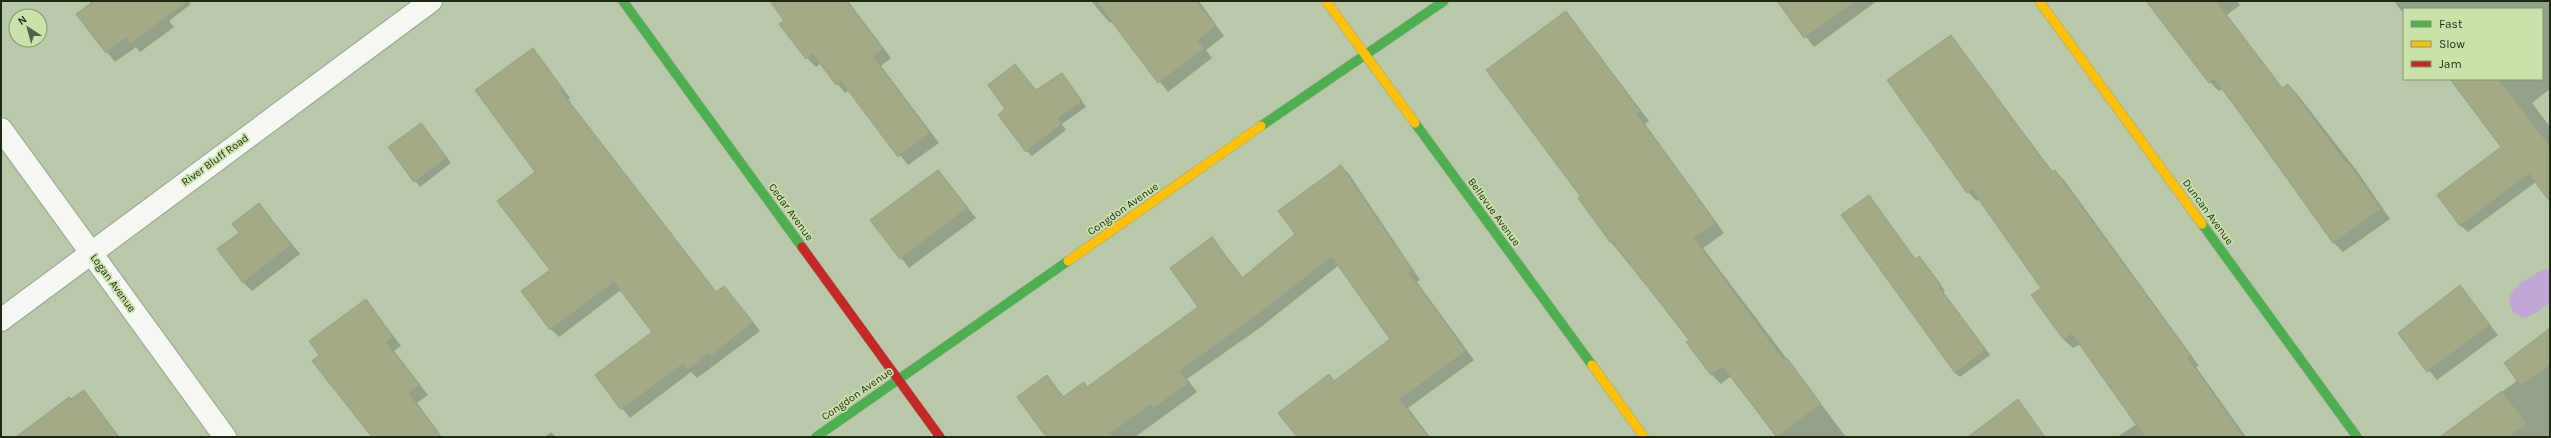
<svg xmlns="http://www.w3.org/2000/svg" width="2551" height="438" viewBox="0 0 2551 438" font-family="Karla,sans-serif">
	<rect width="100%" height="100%" fill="#bac8aa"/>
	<path fill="#c2a6d8" d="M2543,269H2550V302C2544,306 2538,312 2532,315C2518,322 2506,309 2510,295L2521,283Z"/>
	<g fill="#0003">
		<polygon points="89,1 188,1 191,4 169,21 174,27 140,52 136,47 115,62 77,14 91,4"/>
		<polygon points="785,1 848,1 891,58 881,66 939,143 908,165 849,90 845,93 821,63 816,67 807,58 785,21"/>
		<polygon points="1091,1 1199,1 1224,36 1206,50 1212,58 1168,92 1112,21 1110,23"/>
		<polygon points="1779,1 1877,1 1814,47"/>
		<polygon points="2161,1 2237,1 2240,5 2227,15 2283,89 2288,85 2297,94 2357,171 2390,219 2343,252 2334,243 2222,89 2219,91 2210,82"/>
		<polygon points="2394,1 2550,1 2550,89 2532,103 2550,127 2550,195 2536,182 2468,232 2460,225 2502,147 2452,79 2542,79 2542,9 2404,9 2404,14"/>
		<polygon points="1566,12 1649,121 1645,124 1724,233 1703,248 1846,437 1776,437 1731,376 1721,384 1712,375 1688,342 1691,340 1611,242 1579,199 1582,197"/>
		<polygon points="1950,36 2053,172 2055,171 2064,180 2199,366 2196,367 2246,437 2117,437 2137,424 2080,344 2073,348 2064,340 2043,288 1979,199 1977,201 1968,192"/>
		<polygon points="532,49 570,98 568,100 717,293 724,287 760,331 697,378 691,372 630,418 596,375 653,332 621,290 559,337 551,329 551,270 536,173"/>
		<polygon points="1062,74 1086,107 1062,124 1066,130 1032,156 1027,151 1037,91"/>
		<polygon points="421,124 451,163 420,187 389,147"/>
		<polygon points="1340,166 1349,174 1420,280 1417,282 1474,360 1408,408 1430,437 1298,437 1328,375 1335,381 1391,340 1339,265 1261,327 1187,379 1197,392 1135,437 1048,437 1047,376 1064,397 1084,383 1088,388 1199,307 1212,238 1243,278 1296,235"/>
		<polygon points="938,171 976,218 909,268 872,220"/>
		<polygon points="1869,197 1916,260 1924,263 1945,291 1943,292 1990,355 1960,377 1955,373"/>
		<polygon points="259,204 300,254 252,291 243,282 240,233"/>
		<polygon points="2460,287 2498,335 2437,380 2399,333"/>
		<polygon points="366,300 401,346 394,351 428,395 417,403 442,437 373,437 321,356"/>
		<polygon points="2550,330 2550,437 2474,437 2463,421 2518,380"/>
		<polygon points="83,391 118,435 115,437 34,437 71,400"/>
		<polygon points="551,432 556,437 545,437"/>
	</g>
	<g fill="#a3aa87" stroke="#989f86">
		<polygon points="94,1 188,1 131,44 126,38 106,53 76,14"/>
		<polygon points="770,1 847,1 883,49 873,56 930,133 898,157 841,81 836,85 813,54 806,59 779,24 784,21"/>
		<polygon points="1096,1 1197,1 1216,26 1198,40 1204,49 1158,83"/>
		<polygon points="1777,1 1856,1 1804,38"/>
		<polygon points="2146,1 2216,1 2282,88 2288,84 2346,162 2348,161 2381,209 2333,243 2236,107 2214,79 2209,83"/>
		<polygon points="1566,11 1641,112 1637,114 1716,223 1694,238 1784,360 1787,358 1821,404 1777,437 1723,367 1711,375 1686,342 1689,340 1612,241 1610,242 1578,198 1581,197 1486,70"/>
		<polygon points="1951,35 2052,172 2055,170 2191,356 2188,358 2244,437 2145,437 2072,334 2064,340 2031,295 2041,288 1972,190 1967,193 1887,80"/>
		<polygon points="533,48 563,89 561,91 716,292 724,286 753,322 711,356 709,353 688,370 683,364 621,410 595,375 652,332 614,282 550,330 521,291 550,270 497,201 535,172 475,90"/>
		<polygon points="1015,64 1036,90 1062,73 1082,101 1058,119 1062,124 1026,152 998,115 1005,109 988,85"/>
		<polygon points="2450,79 2498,79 2550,146 2550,202 2529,174 2460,226 2437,195 2501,147"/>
		<polygon points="421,123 447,158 414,182 388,147"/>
		<polygon points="1341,165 1413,271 1409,273 1466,351 1400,399 1429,437 1297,437 1278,413 1329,374 1334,381 1390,339 1332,257 1253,318 1180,371 1189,383 1153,409 1150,405 1106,437 1046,437 1017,397 1047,375 1063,397 1084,382 1087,387 1198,307 1170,268 1212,237 1242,278 1295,234 1278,211"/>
		<polygon points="938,170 968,208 900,259 870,220"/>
		<polygon points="1869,195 1915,259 1919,256 1941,285 1939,287 1986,350 1955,373 1841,215"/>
		<polygon points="259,203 291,245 243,283 217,249 239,233 232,224"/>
		<polygon points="2460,285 2490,325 2427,372 2398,333"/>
		<polygon points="366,299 393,337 386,342 420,385 409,393 441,437 372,437 312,361 319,355 309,341"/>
		<polygon points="2550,328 2550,365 2521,386 2504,363"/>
		<polygon points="84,390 119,437 16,437 69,397 71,399"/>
		<polygon points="2502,391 2527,424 2509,437 2440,437"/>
		<polygon points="2018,399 2045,437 1968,437"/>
	</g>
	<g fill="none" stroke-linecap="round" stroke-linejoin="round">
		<defs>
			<g id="street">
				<polyline points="1,129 225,437"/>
				<polyline points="1,320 431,1"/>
			</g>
			<g id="fast">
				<polyline points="623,1 802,247"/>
				<polyline points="1415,123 1592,365"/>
				<polyline points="1261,126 1444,1"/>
				<polyline points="2202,224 2357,437"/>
				<polyline points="816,437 1068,261"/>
			</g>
			<g id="slow">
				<polyline points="1326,1 1415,123"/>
				<polyline points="2039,1 2202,224"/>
				<polyline points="1068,261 1261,126"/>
				<polyline points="1592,365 1644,437"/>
			</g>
			<polyline id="jam" points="802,247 940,437"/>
		</defs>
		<use href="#street" stroke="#98a38c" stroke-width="24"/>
		<use href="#fast" stroke="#98a38c" stroke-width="10"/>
		<use href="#slow" stroke="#98a38c" stroke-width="10"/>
		<use href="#jam" stroke="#98a38c" stroke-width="10"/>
		<use href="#street" stroke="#f5f7f2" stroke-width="22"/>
		<use href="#fast" stroke="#4caf50" stroke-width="9"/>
		<use href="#slow" stroke="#ffc107" stroke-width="9"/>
		<use href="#jam" stroke="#c62828" stroke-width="9"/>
	</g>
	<g text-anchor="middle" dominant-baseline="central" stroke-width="3.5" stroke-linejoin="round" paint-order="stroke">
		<g font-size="11" fill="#1e2812" stroke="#c8e2a9">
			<text transform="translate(215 160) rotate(-36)">River Bluff Road</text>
			<text transform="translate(1123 209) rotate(-35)">Congdon Avenue</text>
			<text transform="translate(791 212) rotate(54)">Cedar Avenue</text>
			<text transform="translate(1494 212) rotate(54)">Bellevue Avenue</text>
			<text transform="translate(2208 212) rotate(54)">Duncan Avenue</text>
			<text transform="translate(113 283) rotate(54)">Logan Avenue</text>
			<text transform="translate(857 394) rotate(-35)">Congdon Avenue</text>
		</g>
	</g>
	<rect width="2551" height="438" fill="none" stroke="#1e2812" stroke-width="4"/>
	<rect x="2403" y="8" width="140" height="72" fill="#c8e2a9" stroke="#84986d"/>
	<rect x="2411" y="21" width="20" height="6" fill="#4caf50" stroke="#84986d"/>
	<text x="2439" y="28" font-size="12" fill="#1e2812">Fast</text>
	<rect x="2411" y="41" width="20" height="6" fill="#ffc107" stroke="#84986d"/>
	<text x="2439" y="48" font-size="12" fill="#1e2812">Slow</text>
	<rect x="2411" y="61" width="20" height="6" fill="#c62828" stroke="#84986d"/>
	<text x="2439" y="68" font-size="12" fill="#1e2812">Jam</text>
	<g transform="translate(28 28) rotate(324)"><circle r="19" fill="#c8e2a9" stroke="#84986d"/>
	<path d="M0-3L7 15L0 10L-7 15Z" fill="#556047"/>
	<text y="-6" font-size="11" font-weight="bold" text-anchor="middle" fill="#1e2812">N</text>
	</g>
</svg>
